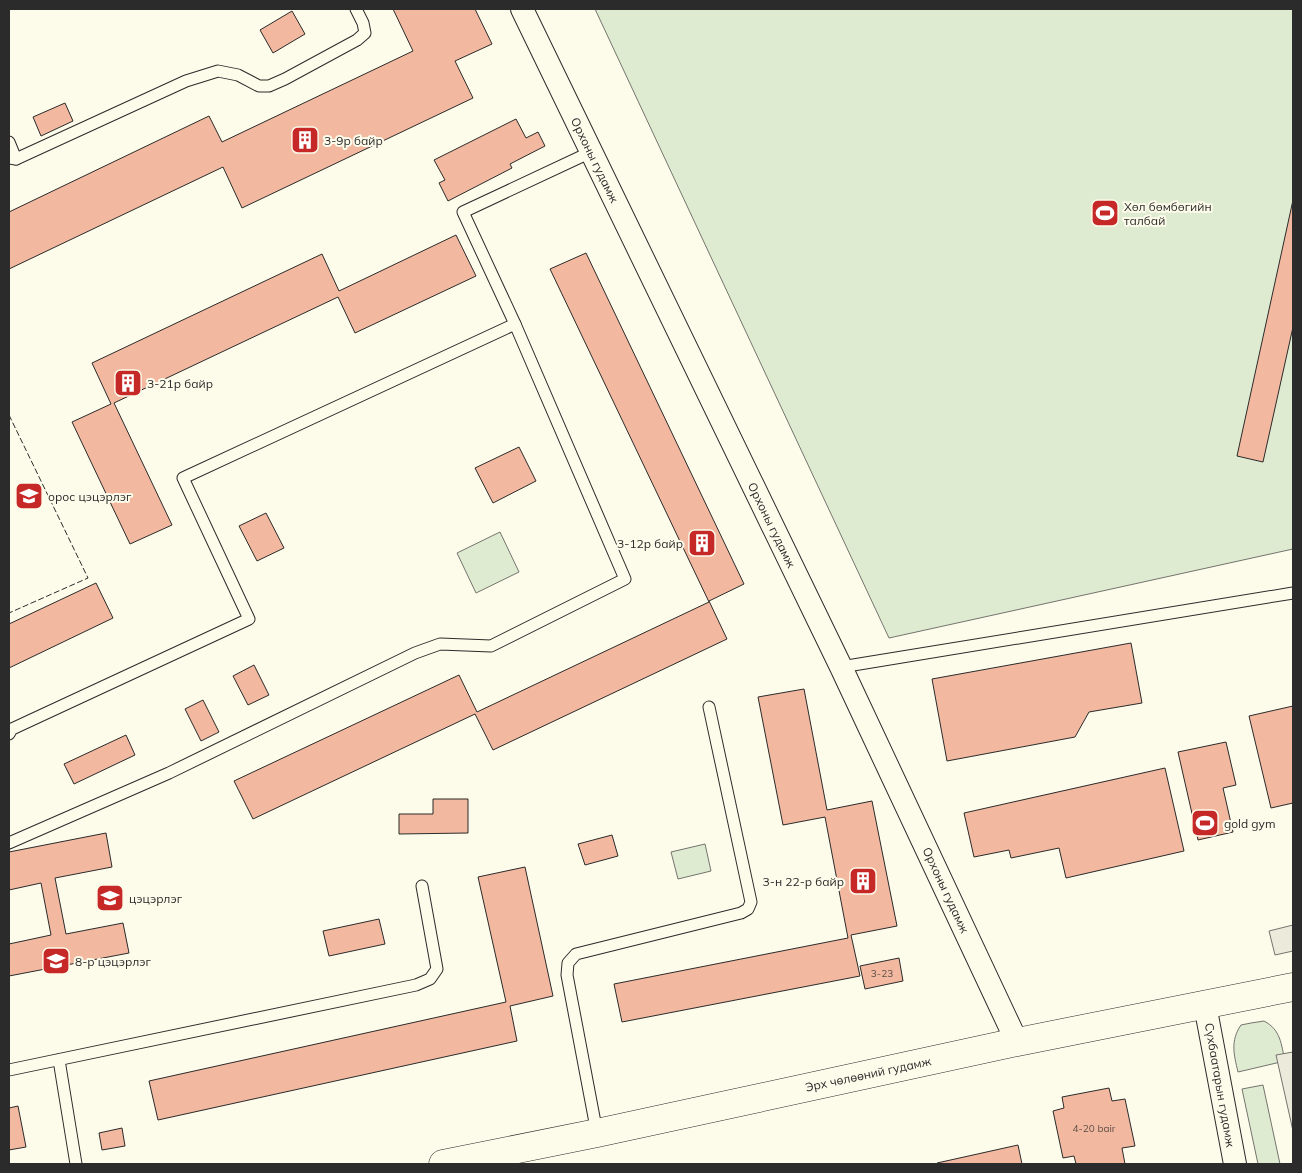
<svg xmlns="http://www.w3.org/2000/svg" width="1302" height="1173" viewBox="0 0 1302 1173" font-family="Mulish,sans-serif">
	<rect width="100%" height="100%" fill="#fdfbea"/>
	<g fill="#deebd1" stroke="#74746e">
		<polygon points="595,9 1293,9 1293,549 889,638"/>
		<polygon points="500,532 519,572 476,593 457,553"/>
		<polygon points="705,844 711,871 678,879 671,852"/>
		<path d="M1264,1021C1281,1030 1281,1044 1285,1061L1238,1072C1234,1055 1230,1041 1241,1025L1251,1023Z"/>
		<polygon points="1263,1085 1280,1164 1258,1164 1242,1089"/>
	</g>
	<g fill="#eceadb" stroke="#74746e">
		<polygon points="1293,925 1293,951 1275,955 1269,931"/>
		<polygon points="1293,1052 1293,1131 1276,1055"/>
	</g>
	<g fill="#f2b8a0" stroke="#2b2b2b">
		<polygon points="393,9 475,9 492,44 455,61 473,98 242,208 223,167 9,269 9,212 209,116 222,142 413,51"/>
		<polygon points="292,11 305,34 273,53 260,30"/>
		<polygon points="65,103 73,121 41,136 33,117"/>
		<polygon points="516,119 526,138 538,132 545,146 510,164 512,168 448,201 439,183 445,180 434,160"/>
		<polygon points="1293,200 1293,327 1263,462 1237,456"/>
		<polygon points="456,235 476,276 355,333 338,297 114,403 172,525 130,544 72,422 111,404 92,363 322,254 339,291"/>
		<polygon points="586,253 744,584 709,601 727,639 493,750 475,714 253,819 234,781 459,675 477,712 709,602 550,269"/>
		<polygon points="519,447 536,481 493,503 475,468"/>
		<polygon points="266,513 284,548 257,561 239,526"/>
		<polygon points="96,583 113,618 9,668 9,624"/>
		<polygon points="1131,643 1142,703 1089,712 1075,737 947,761 932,679"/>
		<polygon points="254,665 269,695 248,705 233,676"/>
		<polygon points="804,689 827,810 872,801 897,926 851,935 860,976 622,1022 614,984 848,938 825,817 783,825 758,697"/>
		<polygon points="203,700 219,732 201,741 185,709"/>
		<polygon points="1293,706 1293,803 1271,808 1249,716"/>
		<polygon points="126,735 135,755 74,784 64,764"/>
		<polygon points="1226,742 1236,785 1223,788 1233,832 1198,840 1178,752"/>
		<polygon points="1165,768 1184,851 1066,878 1059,848 1011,858 1009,850 974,857 964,813"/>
		<polygon points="433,799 468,799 468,833 399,834 399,814 433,814"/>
		<polygon points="106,833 112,867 55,878 66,934 123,923 129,953 9,976 9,944 51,935 41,883 9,890 9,852"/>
		<polygon points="612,835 618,856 585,865 578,844"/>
		<polygon points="525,867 553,996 510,1006 517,1041 158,1120 149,1081 506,1002 478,877"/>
		<polygon points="379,919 385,944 329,956 323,931"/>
		<polygon points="899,958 903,981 865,989 860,966"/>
		<polygon points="1109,1088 1112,1101 1125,1099 1135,1146 1122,1148 1125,1164 1076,1164 1074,1156 1063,1158 1053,1111 1064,1108 1062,1097"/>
		<polygon points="18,1106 26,1147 9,1150 9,1108"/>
		<polygon points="122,1128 125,1146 102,1150 99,1133"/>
		<polygon points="1018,1145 1022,1164 937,1164 937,1163"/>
	</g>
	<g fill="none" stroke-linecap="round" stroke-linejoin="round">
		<defs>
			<g id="lane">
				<polyline points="9,142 16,159"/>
				<polyline points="9,158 16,159 186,81 218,71 238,75 259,86 269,86 285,79 357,40 365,33 363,23 356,9"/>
				<polyline points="841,667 1293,593"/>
				<polyline points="9,734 12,729 249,619 183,478 515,324 463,212 591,152"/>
				<polyline points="9,843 169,773 415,653 440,644 491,646 625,579 515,324"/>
				<polyline points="59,1060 76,1164"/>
				<polyline points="9,1070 416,985 430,979 437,969 422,886"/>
				<polyline points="597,1133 567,975 568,963 576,954 741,913 748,909 751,902 709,707"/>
			</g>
			<g id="street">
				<polyline points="522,9 841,667 1017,1042"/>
				<polyline points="1205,1005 1235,1164"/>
			</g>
			<polyline id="secondary" points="443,1164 597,1133 1017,1042 1293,987"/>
		</defs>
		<use href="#lane" stroke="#2b2b2b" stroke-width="13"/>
		<use href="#street" stroke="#2b2b2b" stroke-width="24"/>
		<use href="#secondary" stroke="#2b2b2b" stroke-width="29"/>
		<use href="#lane" stroke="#fdfbea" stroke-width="11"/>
		<use href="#street" stroke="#fdfbea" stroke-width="22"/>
		<use href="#secondary" stroke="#fdfbea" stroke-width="28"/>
		<polyline stroke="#2b2b2b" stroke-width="1" stroke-dasharray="6 2.5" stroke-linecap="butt" points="9,415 88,578 9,613"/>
	</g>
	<defs>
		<symbol id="building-square" viewBox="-11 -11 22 22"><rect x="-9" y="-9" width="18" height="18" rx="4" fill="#c62828" stroke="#fdfbea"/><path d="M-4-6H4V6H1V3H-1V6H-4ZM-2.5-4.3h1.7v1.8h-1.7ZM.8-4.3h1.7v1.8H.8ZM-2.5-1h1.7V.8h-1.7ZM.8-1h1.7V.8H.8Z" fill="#fff"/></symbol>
		<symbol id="stadium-square" viewBox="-11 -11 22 22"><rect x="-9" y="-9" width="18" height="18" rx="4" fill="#c62828" stroke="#fdfbea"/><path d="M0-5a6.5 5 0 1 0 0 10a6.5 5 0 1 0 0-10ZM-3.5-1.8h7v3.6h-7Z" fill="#fff"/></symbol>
		<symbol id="school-square" viewBox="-11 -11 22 22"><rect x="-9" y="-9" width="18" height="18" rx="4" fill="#c62828" stroke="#fdfbea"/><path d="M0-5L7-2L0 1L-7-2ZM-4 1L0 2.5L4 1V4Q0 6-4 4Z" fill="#fff"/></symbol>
	</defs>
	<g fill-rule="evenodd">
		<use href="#building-square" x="289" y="124" width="32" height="32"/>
		<use href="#stadium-square" x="1089" y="197" width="32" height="32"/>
		<use href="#building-square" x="112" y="367" width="32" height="32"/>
		<use href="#school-square" x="13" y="480" width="32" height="32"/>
		<use href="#building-square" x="686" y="527" width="32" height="32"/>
		<use href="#stadium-square" x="1189" y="807" width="32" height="32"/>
		<use href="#building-square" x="847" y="865" width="32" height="32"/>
		<use href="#school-square" x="94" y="882" width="32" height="32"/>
		<use href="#school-square" x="40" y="945" width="32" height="32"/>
	</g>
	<g text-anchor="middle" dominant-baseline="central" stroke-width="4" stroke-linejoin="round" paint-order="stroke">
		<g font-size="10" fill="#5d4e48">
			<text x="882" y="973">3-23</text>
			<text x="1094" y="1128">4-20 bair</text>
		</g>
		<g font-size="12" fill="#2b2b2b" stroke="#fdfbea" text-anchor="start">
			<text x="324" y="140">3-9р байр</text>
			<text x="1124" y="206">Хөл бөмбөгийн<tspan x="1124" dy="14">талбай</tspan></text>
			<text x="147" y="383">3-21р байр</text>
			<text x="48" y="496">орос цэцэрлэг</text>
			<text x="683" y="543" text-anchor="end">3-12р байр</text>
			<text x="1224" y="823">gold gym</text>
			<text x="844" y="881" text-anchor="end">3-н 22-р байр</text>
			<text x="129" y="898">цэцэрлэг</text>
			<text x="75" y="961">8-р цэцэрлэг</text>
		</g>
		<g font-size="12" fill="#2b2b2b" stroke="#fdfbea">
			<text transform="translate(595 160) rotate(64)">Орхоны гудамж</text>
			<text transform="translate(772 525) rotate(64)">Орхоны гудамж</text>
			<text transform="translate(946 890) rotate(65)">Орхоны гудамж</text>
			<text transform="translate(868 1074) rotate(-12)">Эрх чөлөөний гудамж</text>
			<text transform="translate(1220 1085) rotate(80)">Сүхбаатарын гудамж</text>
		</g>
	</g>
	<rect width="1302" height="1173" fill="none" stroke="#2b2b2b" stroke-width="20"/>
</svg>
